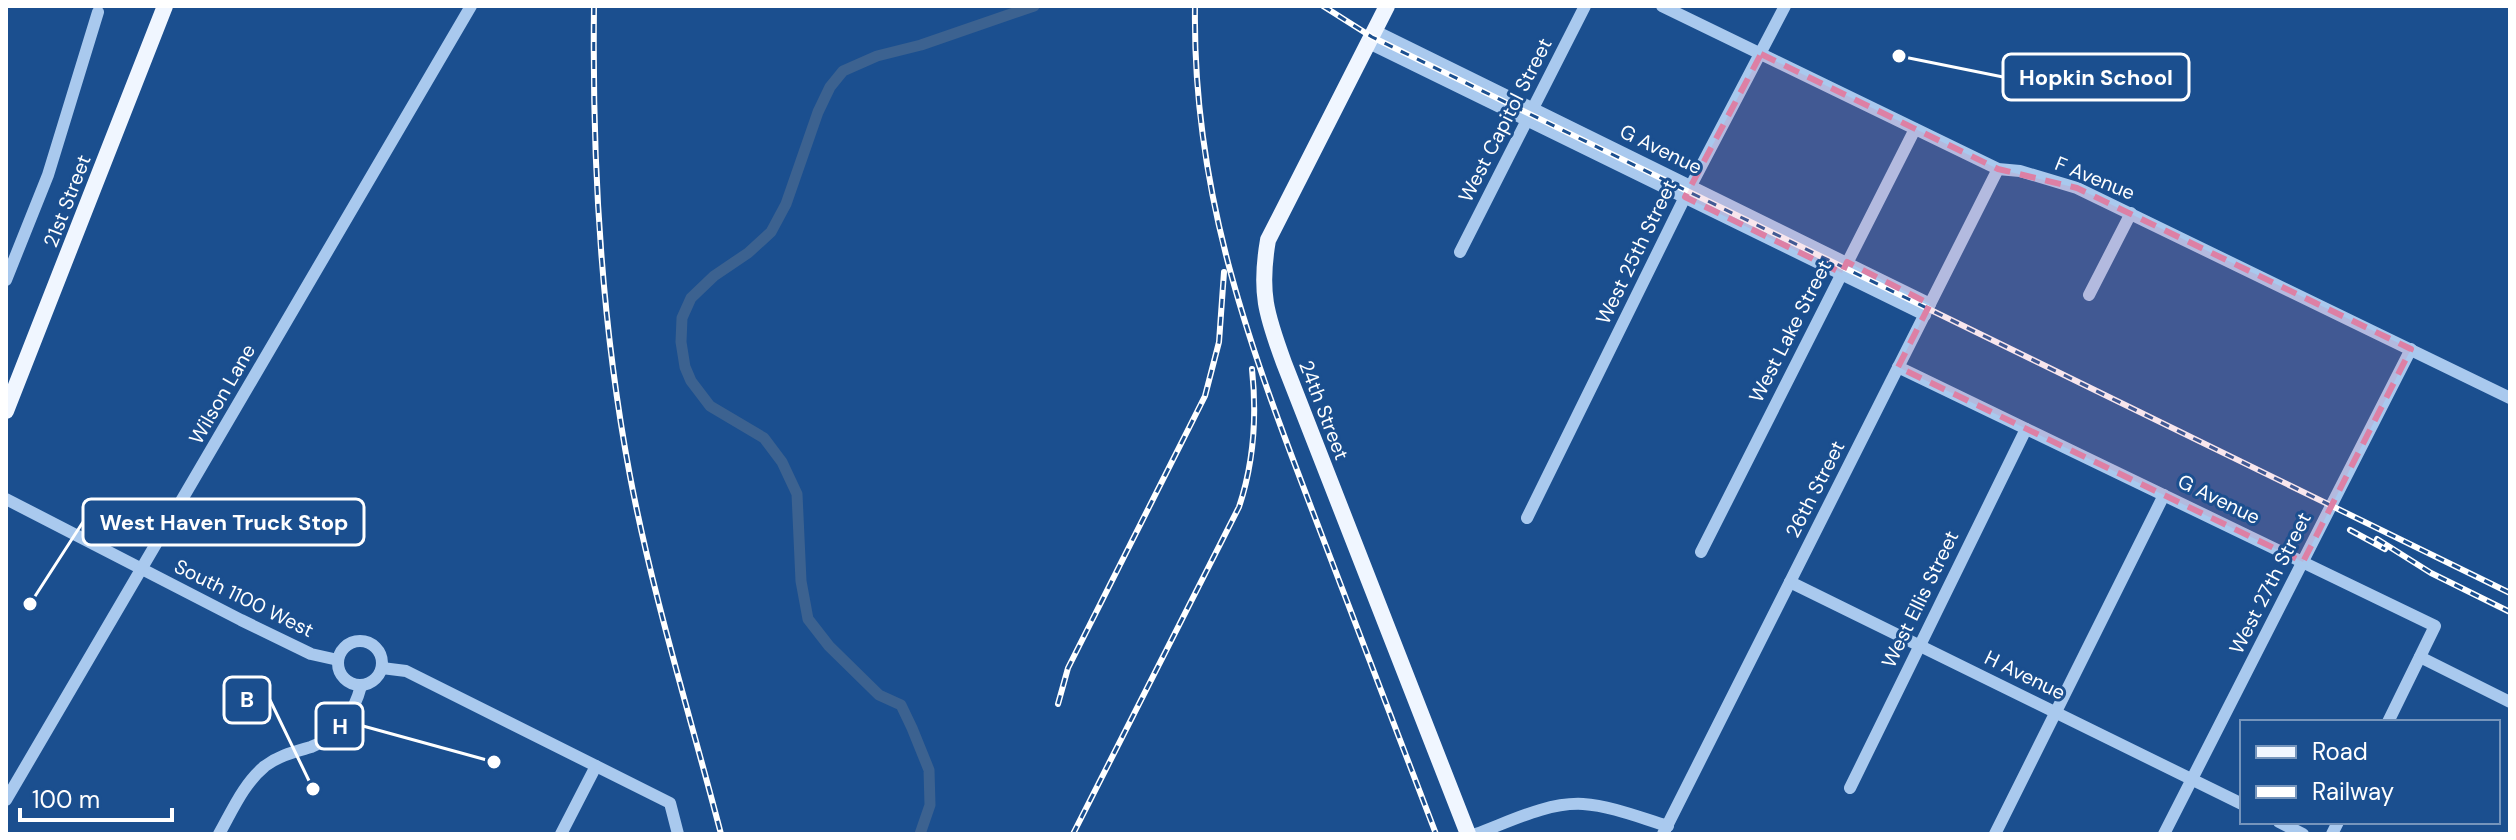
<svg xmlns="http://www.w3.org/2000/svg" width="2516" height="840" viewBox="0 0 2516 840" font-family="'DM Sans',sans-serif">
	<rect width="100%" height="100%" fill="#1b4f8f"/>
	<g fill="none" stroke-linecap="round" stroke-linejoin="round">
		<polyline stroke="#3c6290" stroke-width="11" points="920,834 930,805 929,770 912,728 901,705 879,695 829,646 808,619 801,581 797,494 782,462 764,438 710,406 691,381 685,367 681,342 682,318 691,298 714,276 748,253 771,232 786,204 818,112 830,87 843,71 877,56 921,45 1034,6"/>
		<g stroke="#a9c9ee" stroke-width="12">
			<polyline points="1662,6 1998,169 2020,171 2077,188 2510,398"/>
			<polyline points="1375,31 1930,304"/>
			<polyline points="1369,43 1925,315"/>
			<polyline points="1460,252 1585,6"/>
			<polyline points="6,280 48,175 98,12"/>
			<polyline points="2089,295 2131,213"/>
			<polyline points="1898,367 2435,626 2388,722"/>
			<polyline points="6,499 241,620 311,654 338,660"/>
			<polyline points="1527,518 1685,197 1785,6"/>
			<polyline points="1701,552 1915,129"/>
			<polyline points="1790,582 2242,804"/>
			<circle cx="360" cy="663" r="22"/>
			<polyline points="2420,657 2510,702"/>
			<polyline points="382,668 406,671 670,803 678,834"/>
			<polyline points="1850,788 2026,429"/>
			<polyline points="6,800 471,6"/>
			<polyline points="2279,822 2303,834"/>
			<path d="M219,834C232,811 244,783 265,766C280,755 294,752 311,747C338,737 354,713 361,686"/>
			<polyline points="561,834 596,766"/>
			<path d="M1476,834C1509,822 1547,802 1583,804C1612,806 1641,818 1668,826"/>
			<polyline points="1663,834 1998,169"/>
			<polyline points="1995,834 2164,495"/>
			<polyline points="2164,834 2411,349"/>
			<polyline points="2332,834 2338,822"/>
		</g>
		<g stroke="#f0f6ff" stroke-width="16">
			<path d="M1387,6L1268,240C1259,292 1266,314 1284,363L1468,834"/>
			<polyline points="6,411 165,6"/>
		</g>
		<defs>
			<g id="rail">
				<path d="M594,6C592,163 601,322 630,476C653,597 690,715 721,834"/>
				<path d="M1195,6C1192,197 1252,353 1319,528C1358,630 1397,732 1436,834"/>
				<polyline points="1323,6 1372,37 2510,593"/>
				<polyline points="2350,530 2385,549"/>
				<polyline points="2377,539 2431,573 2510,612"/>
				<polyline points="1058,704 1068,668 1205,396 1219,342 1224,272"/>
				<path d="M1073,834L1239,507C1254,462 1257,416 1252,369"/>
			</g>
		</defs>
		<use href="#rail" stroke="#fff" stroke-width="6"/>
		<use href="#rail" stroke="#1b4f8f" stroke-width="3" stroke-dasharray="9" stroke-linecap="butt"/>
	</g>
	<path fill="#dd80a5" fill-opacity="0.2" stroke="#dd80a5" stroke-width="6" stroke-dasharray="16 10" stroke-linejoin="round" d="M1761,54L1998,169L2077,188L2411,349L2303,562L1898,367L1930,304L1847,262L1842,273L1685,197Z"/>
	<g text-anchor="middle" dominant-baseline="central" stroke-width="6" stroke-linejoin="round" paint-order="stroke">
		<g font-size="20" fill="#fff" stroke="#1b4f8f">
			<text transform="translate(1505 120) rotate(-63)">West Capitol Street</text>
			<text transform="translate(1661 149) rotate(26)">G Avenue</text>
			<text transform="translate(2095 178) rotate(22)">F Avenue</text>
			<text transform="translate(67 201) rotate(-69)">21st Street</text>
			<text transform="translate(1636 252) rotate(-64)">West 25th Street</text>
			<text transform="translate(1790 331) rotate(-63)">West Lake Street</text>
			<text transform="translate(222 394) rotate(-60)">Wilson Lane</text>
			<text transform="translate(1324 410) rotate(69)">24th Street</text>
			<text transform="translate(1815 489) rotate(-63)">26th Street</text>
			<text transform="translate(2219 499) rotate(26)">G Avenue</text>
			<text transform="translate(2270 583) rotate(-63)">West 27th Street</text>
			<text transform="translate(244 598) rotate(26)">South 1100 West</text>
			<text transform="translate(1920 599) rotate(-64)">West Ellis Street</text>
			<text transform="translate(2025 675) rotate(26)">H Avenue</text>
		</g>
	</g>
	<path fill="none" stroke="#fff" stroke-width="3" d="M1899 56L2003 77M30 604L83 522M313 789L270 700M494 762L363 726"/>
	<g fill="#fff" stroke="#1b4f8f" stroke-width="3">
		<circle cx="1899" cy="56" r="8"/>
		<circle cx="30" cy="604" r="8"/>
		<circle cx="313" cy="789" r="8"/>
		<circle cx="494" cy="762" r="8"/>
	</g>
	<g fill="#1b4f8f" stroke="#fff" stroke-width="3">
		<rect x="2003" y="54" width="186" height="46" rx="8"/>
		<rect x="83" y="499" width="281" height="46" rx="8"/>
		<rect x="224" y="677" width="46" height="46" rx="8"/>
		<rect x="316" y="703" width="47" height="46" rx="8"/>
	</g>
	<g font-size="22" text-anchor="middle" font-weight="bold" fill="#fff">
		<text x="2096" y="85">Hopkin School</text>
		<text x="224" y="530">West Haven Truck Stop</text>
		<text x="247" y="707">B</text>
		<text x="340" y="734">H</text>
	</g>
	<rect width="2516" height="840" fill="none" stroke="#ffffff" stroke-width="16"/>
	<rect x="2240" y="720" width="260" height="104" fill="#1b4f8f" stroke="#7695bc" stroke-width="2"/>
	<rect x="2256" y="746" width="40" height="12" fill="#f0f6ff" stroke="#7695bc" stroke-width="2"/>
	<text x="2312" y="760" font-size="24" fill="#ffffff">Road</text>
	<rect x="2256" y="786" width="40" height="12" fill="#ffffff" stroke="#7695bc" stroke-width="2"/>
	<text x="2312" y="800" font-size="24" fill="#ffffff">Railway</text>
	<path d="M20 808v12h152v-12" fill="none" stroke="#ffffff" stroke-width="4"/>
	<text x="32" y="808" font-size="24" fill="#ffffff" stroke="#1b4f8f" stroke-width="6" paint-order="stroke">100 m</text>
</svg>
